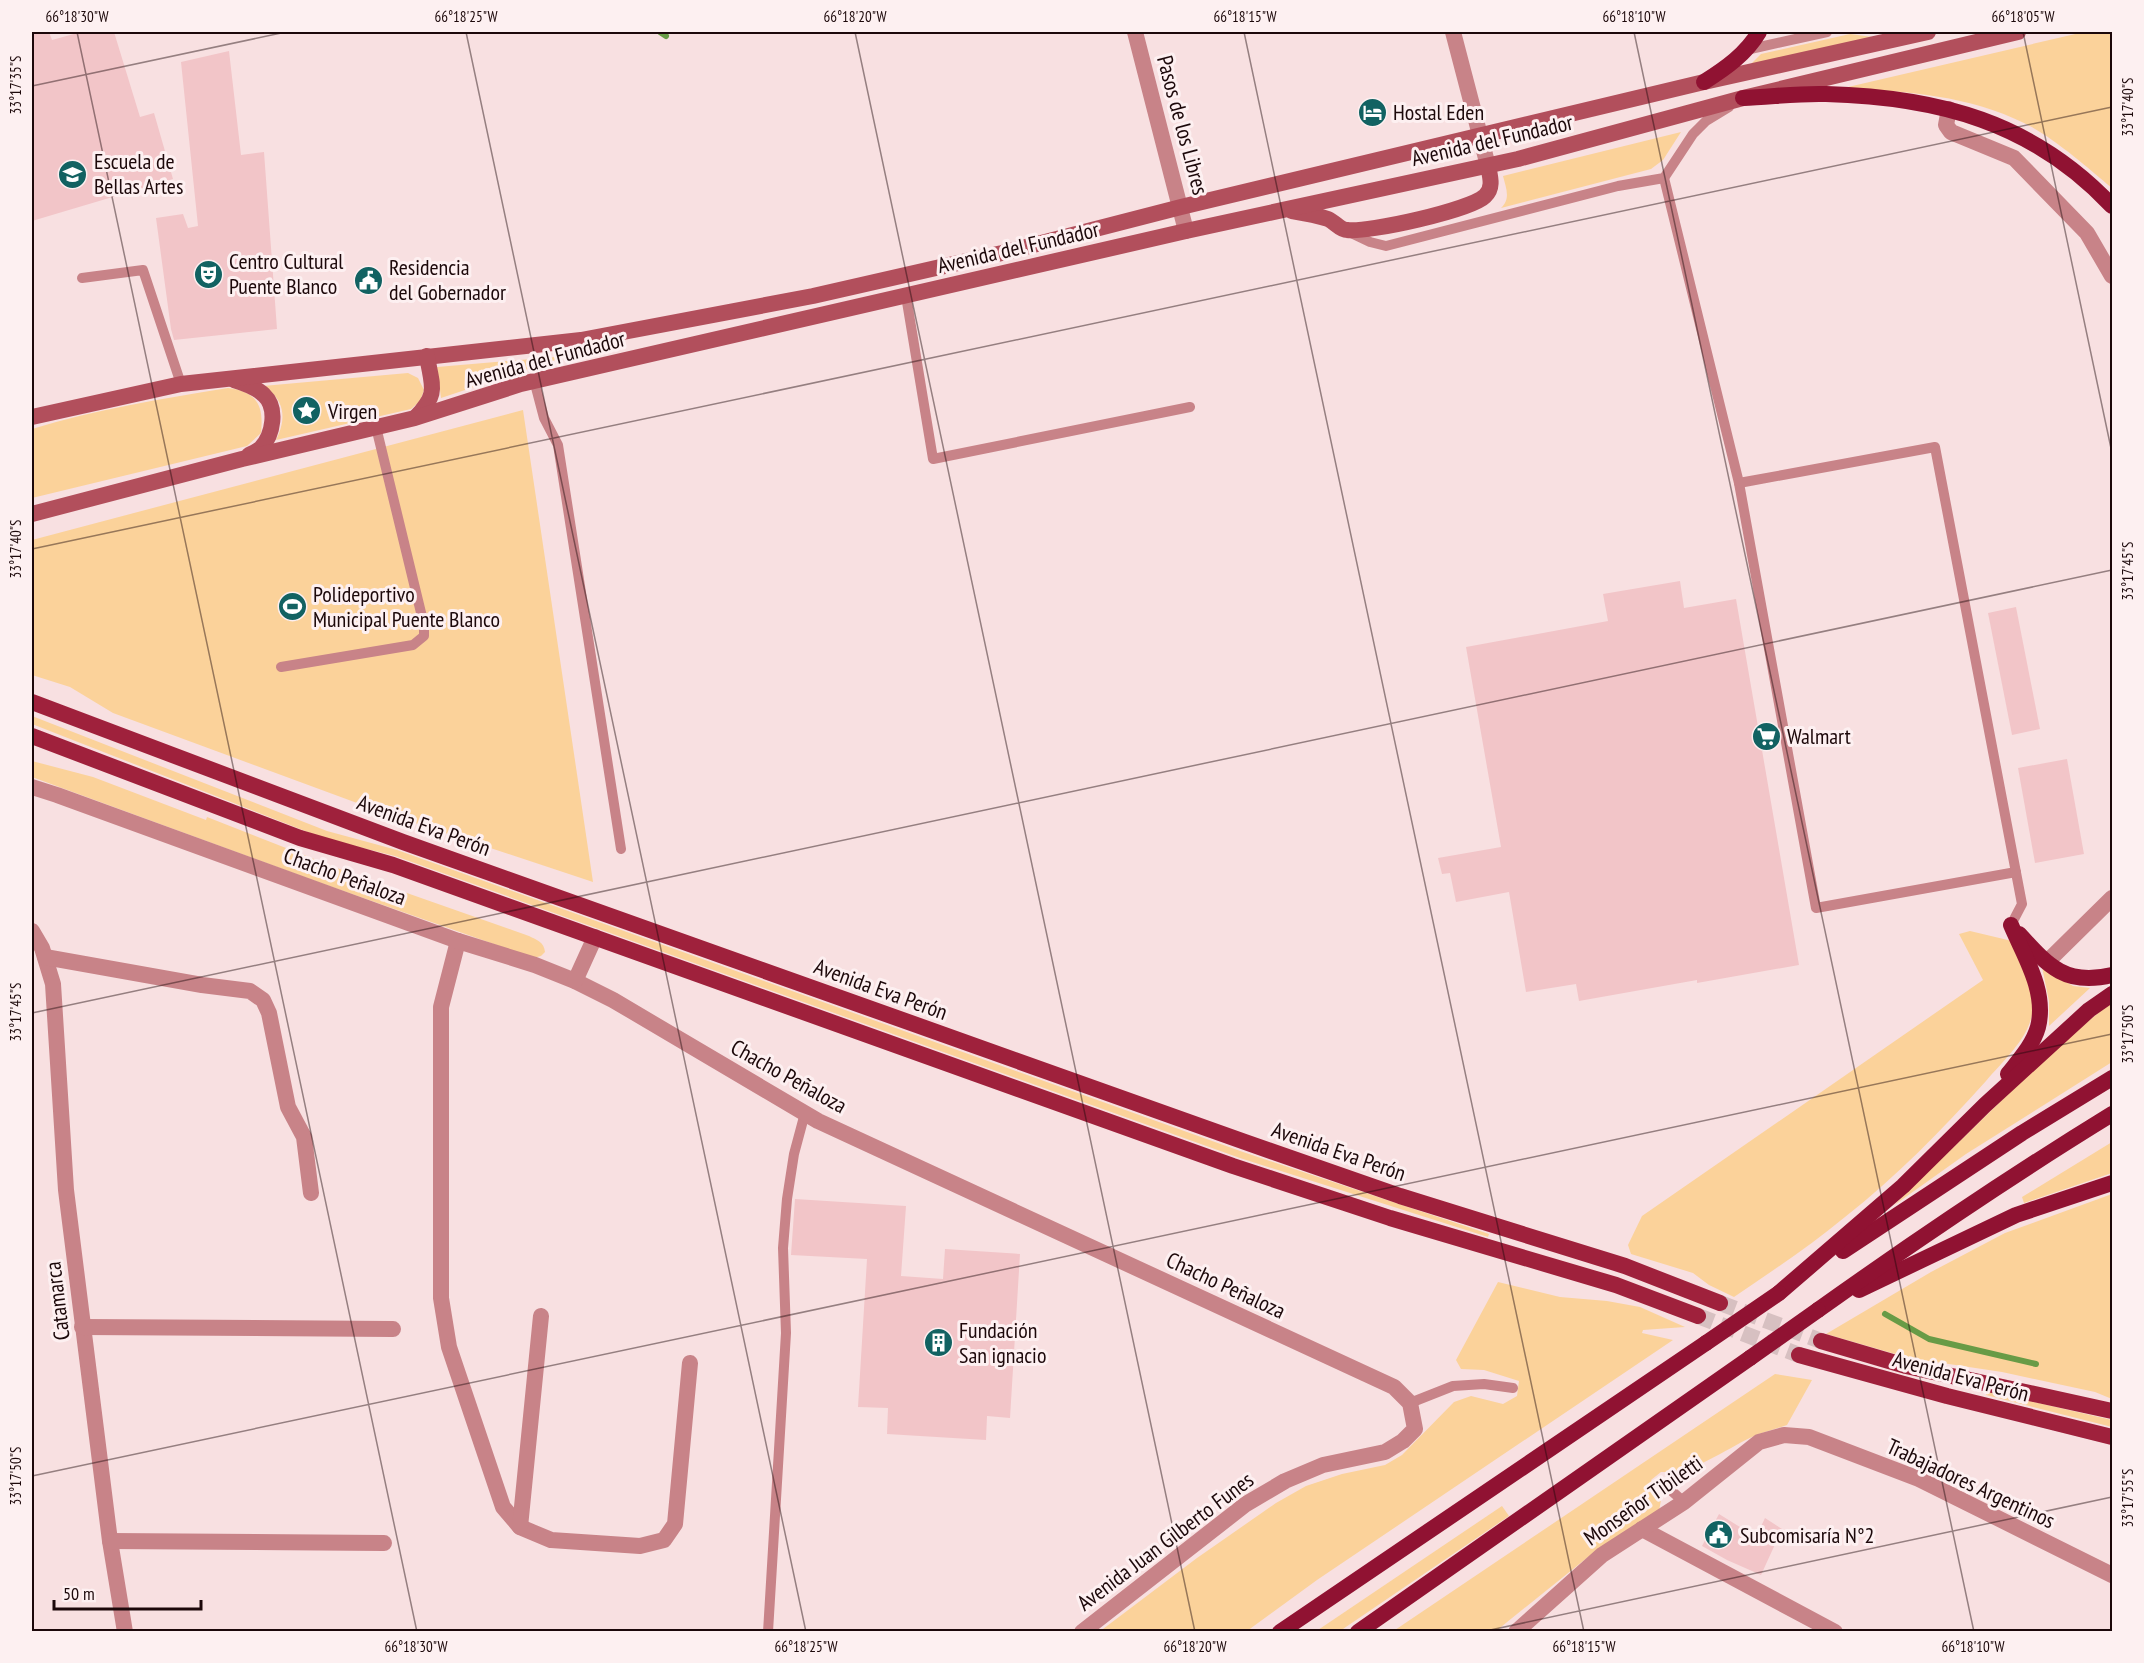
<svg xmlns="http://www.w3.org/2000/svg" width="2144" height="1663" viewBox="0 0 2144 1663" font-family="'PT Sans Narrow',sans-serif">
	<rect width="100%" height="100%" fill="#f8e0e1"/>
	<g fill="#fbd29a">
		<path d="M2084,32H2112V188C2087,167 2053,137 2024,123C1969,96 1908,91 1849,89L1848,87Z"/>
		<polygon points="1850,34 1873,37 1751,64 1761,54"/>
		<path d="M1681,132L1663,160L1651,169L1501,208C1511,199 1506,188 1503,176Z"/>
		<polygon points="567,356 441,398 437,367"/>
		<path d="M408,373L418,378L424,390L420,401L411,409L276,440C287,419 285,399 263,386Z"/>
		<path d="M228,388C257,392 264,405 261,433L247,446L32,498V429C96,409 162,399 228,388Z"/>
		<polygon points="523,410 593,882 376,810 113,713 70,687 32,675 32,540"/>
		<polygon points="32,716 327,831 397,850 1243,1152 1489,1234 1488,1237 1240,1158 395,856 323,838 32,724"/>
		<path d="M32,761L93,777L206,820L207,817L350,873L529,936C537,940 544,942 545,952L541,956L533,958L318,882L32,777Z"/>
		<path d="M1970,931L2012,941C2021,964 2037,989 2032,1015C2027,1040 2002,1062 1986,1081C1942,1130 1896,1177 1845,1217C1810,1246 1772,1271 1734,1297L1709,1285L1693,1273L1631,1254L1628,1245L1642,1216L1983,980L1959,934Z"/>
		<polygon points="2042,967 2073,986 2090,988 2049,1026 2049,1001"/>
		<polygon points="2112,1002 2112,1062 1966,1154 1893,1206 2035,1068 2086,1023"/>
		<polygon points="2112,1142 2112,1173 2024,1203 2022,1197"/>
		<polygon points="2112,1194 2112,1399 2095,1392 2002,1372 1909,1358 1826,1334 1931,1272 2005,1233"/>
		<polygon points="1498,1282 1560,1297 1607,1301 1640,1307 1685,1327 1643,1330 1642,1333 1673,1340 1317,1580 1247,1631 1099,1632 1197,1558 1276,1503 1306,1486 1342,1474 1385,1465 1402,1455 1454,1402 1471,1396 1503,1404 1517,1396 1519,1381 1484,1370 1461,1369 1456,1360"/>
		<path d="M1775,1374L1812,1380L1787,1425C1776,1429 1763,1432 1752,1437C1722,1451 1694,1474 1661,1472L1651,1480L1661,1500L1659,1511L1588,1557L1496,1631L1392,1632Z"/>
		<polygon points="1986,1391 2112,1420 2112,1427 1986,1395"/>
		<polygon points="1502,1506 1509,1516 1340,1631 1315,1632"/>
	</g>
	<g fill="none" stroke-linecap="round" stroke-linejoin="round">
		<g stroke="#689b46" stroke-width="6">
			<polyline points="660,32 666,36"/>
			<polyline points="1885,1314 1929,1339 2036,1364"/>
		</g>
	</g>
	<g fill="#f2c5c8">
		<polygon points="32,32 49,32 52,40 81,32 114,32 140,117 154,113 173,179 32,221"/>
		<polygon points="229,51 241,155 264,152 277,329 174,340 171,329 156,218 183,214 188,228 198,226 181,62"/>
		<polygon points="1680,581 1684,608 1736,599 1799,965 1697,983 1697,980 1579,1001 1576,984 1526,992 1509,892 1456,902 1450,873 1442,874 1438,858 1501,847 1466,647 1608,621 1603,594"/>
		<polygon points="2016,607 2040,729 2012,735 1988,613"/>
		<polygon points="2067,759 2084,854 2035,863 2018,768"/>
		<polygon points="795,1199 906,1206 901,1276 943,1279 945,1249 1020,1254 1010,1418 987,1416 986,1440 887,1434 888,1408 858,1407 867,1259 791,1255"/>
		<polygon points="1719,1514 1756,1537 1765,1518 1782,1529 1761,1575 1727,1560 1702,1546"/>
	</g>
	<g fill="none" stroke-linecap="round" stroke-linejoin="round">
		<g stroke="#d7c0c1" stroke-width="16" stroke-dasharray="16 8" stroke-linecap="butt">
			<polyline points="1720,1303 1821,1341"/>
			<polyline points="1698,1316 1799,1355"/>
		</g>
		<g stroke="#c88388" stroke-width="10">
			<polyline points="1746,50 1827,32"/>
			<polyline points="1664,178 1739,483 1816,908 2016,872"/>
			<polyline points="1349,232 1370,242 1386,246 1618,186 1664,178 1693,134 1706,121 1729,107"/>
			<polyline points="82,278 143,270 181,384"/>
			<polyline points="906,296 933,459 1190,407"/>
			<polyline points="534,380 544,418 558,445 621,849"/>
			<polyline points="1739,483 1935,447 2022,904 2011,925"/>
			<polyline points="281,667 413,645 424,636 424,625 376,427"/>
			<polyline points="1410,1403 1453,1386 1484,1384 1513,1388"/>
			<polyline points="1666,1486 1684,1502"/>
			<polyline points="768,1632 786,1333 783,1248 787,1199 794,1154 805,1113"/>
		</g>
		<g stroke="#c88388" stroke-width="16">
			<polyline points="1135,32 1186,231"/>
			<polyline points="1453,32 1488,166"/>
			<polyline points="1949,109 1946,125 1951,132 2014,158 2087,233 2112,276"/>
			<polyline points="32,931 42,948 53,984 66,1190 110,1541 125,1632"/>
			<polyline points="458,941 441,1007 441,1298 449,1347 503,1507 520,1527 551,1540 640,1546 664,1540 675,1524 690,1363"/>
			<polyline points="45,957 202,985 250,991 263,1000 269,1013 288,1107 304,1137 311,1193"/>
			<polyline points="2047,962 2112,898"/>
			<polyline points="82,1327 393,1329"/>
			<polyline points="520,1527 541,1316"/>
			<polyline points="1642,1529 1835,1632"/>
			<polyline points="110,1541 384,1543"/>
			<polyline points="1516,1632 1602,1555 1684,1502 1759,1442 1784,1435 1809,1437 1919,1479 2112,1575"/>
		</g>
		<g stroke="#c88388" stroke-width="16">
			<polyline points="32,787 57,795 458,941 535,965 575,981 613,1000 818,1121 1394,1387 1410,1403 1415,1429 1403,1441 1385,1452 1323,1465 1285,1481 1246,1504 1082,1632"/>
			<polyline points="575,981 595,937"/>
		</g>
		<g stroke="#b24f5c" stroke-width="16">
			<path d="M1292,211C1304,213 1316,215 1328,219C1335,222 1340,230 1347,230C1368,233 1471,210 1485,196C1494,188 1490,176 1488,166"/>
			<path d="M234,380C244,383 256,387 264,395C278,408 273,435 261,448C258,451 253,453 249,455"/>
			<polyline points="32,417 181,384 581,340 813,296 1002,253 1181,207 1704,82 1928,32"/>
			<path d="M416,417C439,393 432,387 427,356"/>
			<polyline points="32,514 242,459 415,418 521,384 1186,231 1518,159 1743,98 2018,32"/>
		</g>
		<g stroke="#9f213c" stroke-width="16">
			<polyline points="32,702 403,842 1245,1142 1400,1196 1625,1266 1720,1303"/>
			<polyline points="32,736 300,838 393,865 1233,1166 1390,1218 1616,1285 1698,1316"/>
			<polyline points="1821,1341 1906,1366 2112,1411"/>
			<polyline points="1799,1355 1947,1396 2112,1437"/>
		</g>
		<g stroke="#901232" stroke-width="16">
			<path d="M1704,82C1726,68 1746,54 1759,32"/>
			<path d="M1743,98C1771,97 1799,93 1826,94C1938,97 2033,122 2112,206"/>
			<path d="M2019,934C2049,967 2066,986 2112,975"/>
			<path d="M2008,1074C2019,1060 2033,1045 2038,1027C2047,991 2024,956 2011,925"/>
			<polyline points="1843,1251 2022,1133 2112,1078"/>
			<polyline points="1859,1290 2016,1215 2112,1183"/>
			<polyline points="1779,1293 1903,1186 1985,1105 2089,1010 2112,994"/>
			<path d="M1818,1310C1915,1241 2011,1176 2112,1114"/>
			<polyline points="1280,1632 1706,1343"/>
			<polyline points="1358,1632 1750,1358"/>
		</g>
		<g stroke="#901232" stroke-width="16">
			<polyline points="1706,1343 1779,1293"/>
			<polyline points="1750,1358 1818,1310"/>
		</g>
	</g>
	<path fill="none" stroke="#1c080a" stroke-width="1.5" stroke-opacity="0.45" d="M77,32L417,1632M466,32L806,1632M855,32L1195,1632M1244,32L1584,1632M1634,32L1974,1632M2023,32L2112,453M32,86L286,32M32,549L2112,107M32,1013L2112,570M32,1476L2112,1034M1481,1632L2112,1497"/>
	<defs>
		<symbol id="hotel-disc" viewBox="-11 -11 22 22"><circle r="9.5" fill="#126262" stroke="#fdf0f1"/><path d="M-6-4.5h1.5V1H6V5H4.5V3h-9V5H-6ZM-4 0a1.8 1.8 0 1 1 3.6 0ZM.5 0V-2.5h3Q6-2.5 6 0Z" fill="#fff"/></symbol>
		<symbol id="school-disc" viewBox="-11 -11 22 22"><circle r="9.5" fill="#126262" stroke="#fdf0f1"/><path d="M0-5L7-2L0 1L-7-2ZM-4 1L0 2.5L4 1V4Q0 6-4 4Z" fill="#fff"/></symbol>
		<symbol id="theatre-disc" viewBox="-11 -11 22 22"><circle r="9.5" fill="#126262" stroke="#fdf0f1"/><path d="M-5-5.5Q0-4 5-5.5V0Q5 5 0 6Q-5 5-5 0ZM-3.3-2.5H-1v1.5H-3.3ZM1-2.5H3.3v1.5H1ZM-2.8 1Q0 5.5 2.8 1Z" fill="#fff"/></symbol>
		<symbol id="civic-disc" viewBox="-11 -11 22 22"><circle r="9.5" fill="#126262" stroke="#fdf0f1"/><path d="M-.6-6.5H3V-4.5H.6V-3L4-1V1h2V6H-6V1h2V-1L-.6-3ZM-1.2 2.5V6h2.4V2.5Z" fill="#fff"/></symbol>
		<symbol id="sight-disc" viewBox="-11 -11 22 22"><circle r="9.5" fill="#126262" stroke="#fdf0f1"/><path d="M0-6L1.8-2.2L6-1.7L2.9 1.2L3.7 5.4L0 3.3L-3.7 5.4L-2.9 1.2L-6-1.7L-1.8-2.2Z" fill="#fff"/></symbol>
		<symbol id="stadium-disc" viewBox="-11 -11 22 22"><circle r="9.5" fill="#126262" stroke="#fdf0f1"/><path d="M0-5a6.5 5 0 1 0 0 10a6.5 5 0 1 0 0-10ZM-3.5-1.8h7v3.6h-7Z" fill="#fff"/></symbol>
		<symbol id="supermarket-disc" viewBox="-11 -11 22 22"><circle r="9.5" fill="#126262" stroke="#fdf0f1"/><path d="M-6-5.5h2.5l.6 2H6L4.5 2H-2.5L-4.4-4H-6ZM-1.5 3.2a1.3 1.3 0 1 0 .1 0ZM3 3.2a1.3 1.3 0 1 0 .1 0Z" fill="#fff"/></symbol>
		<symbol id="building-disc" viewBox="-11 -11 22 22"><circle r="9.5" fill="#126262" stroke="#fdf0f1"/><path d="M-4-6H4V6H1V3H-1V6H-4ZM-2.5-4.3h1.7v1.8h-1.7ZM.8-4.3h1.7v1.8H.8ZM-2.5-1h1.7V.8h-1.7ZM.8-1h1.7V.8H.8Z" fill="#fff"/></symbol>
	</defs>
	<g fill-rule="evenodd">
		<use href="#hotel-disc" x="1356" y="96" width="33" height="33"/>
		<use href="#school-disc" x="56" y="158" width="33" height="33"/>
		<use href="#theatre-disc" x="192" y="258" width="33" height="33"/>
		<use href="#civic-disc" x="352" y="264" width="33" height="33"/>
		<use href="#sight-disc" x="290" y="394" width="33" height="33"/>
		<use href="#stadium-disc" x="276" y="590" width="33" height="33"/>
		<use href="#supermarket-disc" x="1750" y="720" width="33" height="33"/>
		<use href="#building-disc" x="922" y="1326" width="33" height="33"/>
		<use href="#civic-disc" x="1702" y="1518" width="33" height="33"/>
	</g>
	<g text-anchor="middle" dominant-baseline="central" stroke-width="6" stroke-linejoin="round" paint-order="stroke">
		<g font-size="22" fill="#1c080a" stroke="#fdf0f1" text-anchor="start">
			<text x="1393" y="112">Hostal Eden</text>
			<text x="94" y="161">Escuela de<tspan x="94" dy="25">Bellas Artes</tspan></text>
			<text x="229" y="261">Centro Cultural<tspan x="229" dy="25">Puente Blanco</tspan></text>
			<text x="389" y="267">Residencia<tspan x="389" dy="25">del Gobernador</tspan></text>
			<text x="328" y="411">Virgen</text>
			<text x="313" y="594">Polideportivo<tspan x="313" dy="25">Municipal Puente Blanco</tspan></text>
			<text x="1787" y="736">Walmart</text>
			<text x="959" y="1330">Fundación<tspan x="959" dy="25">San ignacio</tspan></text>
			<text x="1740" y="1535">Subcomisaría N°2</text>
		</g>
		<g font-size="22" fill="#1c080a" stroke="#fdf0f1">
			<text transform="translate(1183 125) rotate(75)">Pasos de los Libres</text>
			<text transform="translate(1492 140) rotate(-13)">Avenida del Fundador</text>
			<text transform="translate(1018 247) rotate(-13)">Avenida del Fundador</text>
			<text transform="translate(545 359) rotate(-15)">Avenida del Fundador</text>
			<text transform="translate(424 825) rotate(20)">Avenida Eva Perón</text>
			<text transform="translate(345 876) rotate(20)">Chacho Peñaloza</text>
			<text transform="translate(881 989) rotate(20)">Avenida Eva Perón</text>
			<text transform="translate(789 1076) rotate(29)">Chacho Peñaloza</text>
			<text transform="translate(1339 1151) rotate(19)">Avenida Eva Perón</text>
			<text transform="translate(1226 1285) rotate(25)">Chacho Peñaloza</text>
			<text transform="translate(57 1301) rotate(-97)">Catamarca</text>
			<text transform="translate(1961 1376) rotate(15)">Avenida Eva Perón</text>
			<text transform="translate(1971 1483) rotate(25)">Trabajadores Argentinos</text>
			<text transform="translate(1643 1500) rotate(-35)">Monseñor Tibiletti</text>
			<text transform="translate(1165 1541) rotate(-37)">Avenida Juan Gilberto Funes</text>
		</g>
	</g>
	<rect width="2144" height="1663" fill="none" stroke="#fdf0f1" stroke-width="66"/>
	<path d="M54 1600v9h147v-9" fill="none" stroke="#1c080a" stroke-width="3"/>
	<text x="63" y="1600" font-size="18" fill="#1c080a" stroke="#fdf0f1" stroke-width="4.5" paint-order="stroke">50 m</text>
	<rect x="33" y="33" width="2078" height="1597" fill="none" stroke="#1c080a" stroke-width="2"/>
	<g font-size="15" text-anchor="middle" fill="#1c080a">
		<text x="77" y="22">66°18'30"W</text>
		<text x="466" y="22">66°18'25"W</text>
		<text x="855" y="22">66°18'20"W</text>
		<text x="1245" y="22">66°18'15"W</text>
		<text x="1634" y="22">66°18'10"W</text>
		<text x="2023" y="22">66°18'05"W</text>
		<text transform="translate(16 85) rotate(-90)" y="5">33°17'35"S</text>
		<text transform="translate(2128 107) rotate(-90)" y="5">33°17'40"S</text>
		<text transform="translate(16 549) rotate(-90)" y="5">33°17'40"S</text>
		<text transform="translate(2128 571) rotate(-90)" y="5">33°17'45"S</text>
		<text transform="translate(16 1012) rotate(-90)" y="5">33°17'45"S</text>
		<text transform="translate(2128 1034) rotate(-90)" y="5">33°17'50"S</text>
		<text transform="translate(16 1476) rotate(-90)" y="5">33°17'50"S</text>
		<text transform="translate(2128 1498) rotate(-90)" y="5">33°17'55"S</text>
		<text x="416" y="1652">66°18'30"W</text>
		<text x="806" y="1652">66°18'25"W</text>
		<text x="1195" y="1652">66°18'20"W</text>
		<text x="1584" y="1652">66°18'15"W</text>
		<text x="1973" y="1652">66°18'10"W</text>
	</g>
</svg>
